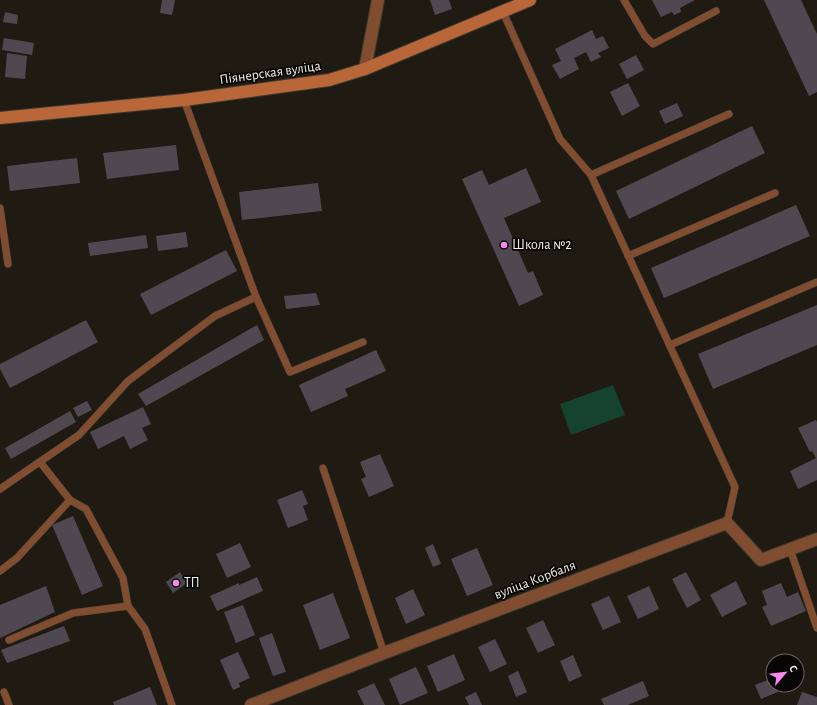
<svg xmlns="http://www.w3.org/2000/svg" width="817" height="705" viewBox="0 0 817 705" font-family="'Alegreya Sans',sans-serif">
	<rect width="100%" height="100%" fill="#201b12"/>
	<polygon fill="#16432f" points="613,385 625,415 571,435 560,404"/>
	<g fill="#504850">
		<polygon points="162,0 175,0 172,15 160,13"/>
		<polygon points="430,0 449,0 452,9 435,15"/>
		<polygon points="652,0 695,0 680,8 681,12 674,15 672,12 661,17"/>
		<polygon points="764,0 801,0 817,34 817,92 809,96"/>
		<polygon points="5,12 18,15 17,24 3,22"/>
		<polygon points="592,30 596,39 603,36 609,48 598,53 601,57 591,62 586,52 574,58 579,69 560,79 552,65 561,61 555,49"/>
		<polygon points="4,38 34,43 32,55 2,50"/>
		<polygon points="7,53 27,56 25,79 5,77"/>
		<polygon points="636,55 644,70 627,79 619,64"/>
		<polygon points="628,83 640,106 622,116 610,92"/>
		<polygon points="677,103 683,116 665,124 659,111"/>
		<polygon points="752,126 765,153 629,219 616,191"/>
		<polygon points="176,145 179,170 107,179 103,153"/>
		<polygon points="77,158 80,183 10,191 7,166"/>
		<polygon points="526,168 541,202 504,218 528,273 533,271 543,295 519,306 462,179 482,170 489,185"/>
		<polygon points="318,183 322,211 242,220 239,192"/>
		<polygon points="796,205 810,236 664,298 651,268"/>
		<polygon points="186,232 188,247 158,251 156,236"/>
		<polygon points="146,235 148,248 90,256 88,243"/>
		<polygon points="226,250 237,271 151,315 140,294"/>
		<polygon points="316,293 320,305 286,309 284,296"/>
		<polygon points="817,305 817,345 713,389 698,354"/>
		<polygon points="86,320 98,342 10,388 0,369 0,364"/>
		<polygon points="257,325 264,340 146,406 138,394"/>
		<polygon points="376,350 386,371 345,389 348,396 311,412 299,385"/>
		<polygon points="87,401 92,410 78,417 73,408"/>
		<polygon points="143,407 151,424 142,428 148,440 130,449 124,436 98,449 90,432"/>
		<polygon points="70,411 76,422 11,459 5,448"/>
		<polygon points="816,420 817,422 817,480 798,489 790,471 816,458 812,451 810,452 798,428"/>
		<polygon points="380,454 394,486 369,497 361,479 366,477 360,462"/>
		<polygon points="302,490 308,504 303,506 308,520 288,528 277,500"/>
		<polygon points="73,516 103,586 82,595 52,525"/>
		<polygon points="240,543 251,567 227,578 216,554"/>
		<polygon points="433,544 441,564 433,567 425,548"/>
		<polygon points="477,548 493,585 467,596 451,559"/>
		<polygon points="180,572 187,583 173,593 166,582"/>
		<polygon points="686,572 701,600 687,608 672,579"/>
		<polygon points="257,577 263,591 217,611 210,596 239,583 239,585"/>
		<polygon points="736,581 747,604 722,617 710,595"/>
		<polygon points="781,583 787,597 798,592 806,611 771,626 762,607 767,605 762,591"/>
		<polygon points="46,586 55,612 0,638 0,605"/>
		<polygon points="649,586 659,609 638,619 627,596"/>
		<polygon points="413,589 425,615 406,624 395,598"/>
		<polygon points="333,593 350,638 320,650 303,605"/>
		<polygon points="609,596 621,622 603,630 591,604"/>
		<polygon points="243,605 255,635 236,643 224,612"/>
		<polygon points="543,620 555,645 538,653 526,628"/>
		<polygon points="64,626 70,641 7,663 1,650"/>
		<polygon points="272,633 286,672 273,676 259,638"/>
		<polygon points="495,639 507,664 490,672 478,647"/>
		<polygon points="238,652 250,678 239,683 240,687 233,690 220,660"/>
		<polygon points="454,654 465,680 438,692 427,666"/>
		<polygon points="573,655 582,676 569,682 560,661"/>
		<polygon points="416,667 428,693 400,705 389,679"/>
		<polygon points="518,671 527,692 516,697 508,676"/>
		<polygon points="773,678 773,685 776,685 778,692 761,699 755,685"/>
		<polygon points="643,681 649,696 628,705 604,705 601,699"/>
		<polygon points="374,683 385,705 364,705 357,691"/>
		<polygon points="150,687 157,705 114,705 113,702"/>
		<polygon points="476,692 482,705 469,705 465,697"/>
		<polygon points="802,692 817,697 817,705 797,705"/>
	</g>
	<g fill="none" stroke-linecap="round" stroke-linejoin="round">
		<defs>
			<g id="lane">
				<polyline points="624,0 645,36 653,44 716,11"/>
				<polyline points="503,12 560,139 591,175 735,487 727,523"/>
				<polyline points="184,100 256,297 290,372 363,342"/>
				<polyline points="591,175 729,114"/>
				<polyline points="0,208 8,264"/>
				<polyline points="628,256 775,193"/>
				<polyline points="670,345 817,282"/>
				<polyline points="40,462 70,500 86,509 123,578 128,606"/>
				<polyline points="323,468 384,653"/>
				<polyline points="0,489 79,435 128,381 215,316 256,297"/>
				<polyline points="790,549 817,628"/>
				<polyline points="0,571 17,558 70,500"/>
				<polyline points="9,640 73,613 128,606 145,629 172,705"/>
				<polyline points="4,692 9,705"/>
			</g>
			<g id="street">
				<polyline points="365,69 378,0"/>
				<polyline points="251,705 384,653 727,523 761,560 817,539"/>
			</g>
			<polyline id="secondary" points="0,118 184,100 329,80 365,69 530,0"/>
		</defs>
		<use href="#lane" stroke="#3d3930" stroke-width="8"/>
		<use href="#street" stroke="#3d3930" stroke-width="14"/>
		<use href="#secondary" stroke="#3d3930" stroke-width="14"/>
		<use href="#lane" stroke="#804d31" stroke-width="7"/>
		<use href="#street" stroke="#804d31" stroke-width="12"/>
		<use href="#secondary" stroke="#b96738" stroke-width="12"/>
	</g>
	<g fill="#f888eb" stroke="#080604" stroke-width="1.5">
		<circle cx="504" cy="245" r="4"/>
		<circle cx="176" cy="583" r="4"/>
	</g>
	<g text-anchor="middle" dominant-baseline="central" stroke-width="3.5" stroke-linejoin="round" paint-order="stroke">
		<g font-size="14" fill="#f2efe9" stroke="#080604">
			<text transform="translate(270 73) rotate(-8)">Піянерская вуліца</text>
			<text transform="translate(535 580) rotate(-21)">вуліца Корбаля</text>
		</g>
		<g font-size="14" fill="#f2efe9" stroke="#080604" text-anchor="start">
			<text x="512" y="245">Школа №2</text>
			<text x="184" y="583">ТП</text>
		</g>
	</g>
	<g transform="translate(785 673) rotate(62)"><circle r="19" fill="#080604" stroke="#666360"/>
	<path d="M0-3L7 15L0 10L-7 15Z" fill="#f888eb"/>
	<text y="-6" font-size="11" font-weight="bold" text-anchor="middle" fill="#f2efe9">С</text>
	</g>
</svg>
